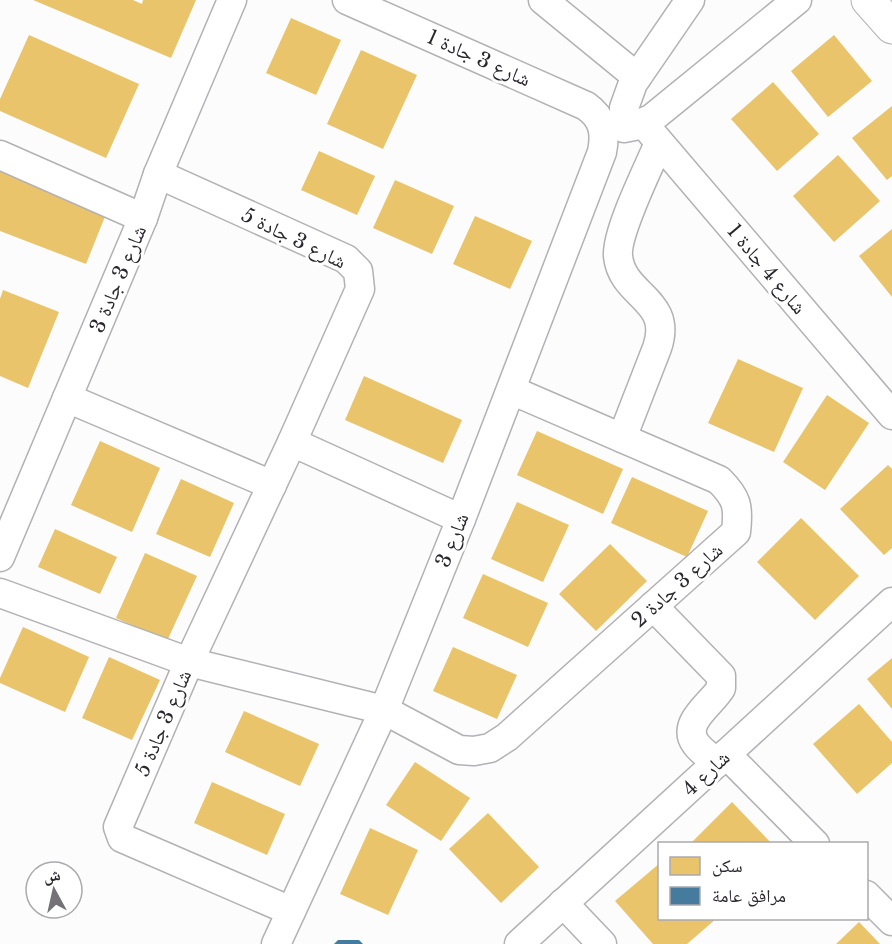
<svg xmlns="http://www.w3.org/2000/svg" width="892" height="944" viewBox="0 0 892 944" font-family="'Libre Baskerville','Noto Naskh Arabic',serif">
	<rect width="100%" height="100%" fill="#fcfcfc"/>
	<g fill="#e9c46a">
		<polygon points="33,0 133,0 142,4 143,0 196,0 171,58"/>
		<polygon points="291,18 341,40 316,95 266,73"/>
		<polygon points="29,35 139,84 106,158 0,111 0,99"/>
		<polygon points="834,35 872,81 828,117 791,71"/>
		<polygon points="361,50 417,75 383,149 327,124"/>
		<polygon points="773,82 819,134 777,171 731,119"/>
		<polygon points="892,106 892,176 887,180 852,138"/>
		<polygon points="319,151 375,176 357,215 301,190"/>
		<polygon points="838,155 880,201 834,242 793,196"/>
		<polygon points="0,167 108,209 86,264 0,231"/>
		<polygon points="395,180 454,206 432,254 373,228"/>
		<polygon points="475,216 532,241 510,289 453,264"/>
		<polygon points="892,229 892,297 859,256"/>
		<polygon points="3,290 59,312 28,388 0,376 0,299"/>
		<polygon points="738,359 803,388 774,452 708,423"/>
		<polygon points="364,376 462,420 443,463 345,420"/>
		<polygon points="827,395 869,423 825,490 783,462"/>
		<polygon points="537,431 623,469 603,514 517,475"/>
		<polygon points="100,441 160,468 132,532 71,505"/>
		<polygon points="888,465 892,469 892,548 884,555 840,509"/>
		<polygon points="632,477 708,511 687,557 611,523"/>
		<polygon points="181,479 234,503 210,557 156,534"/>
		<polygon points="517,502 569,525 543,582 491,559"/>
		<polygon points="801,518 859,576 815,620 757,562"/>
		<polygon points="55,529 117,557 100,594 38,567"/>
		<polygon points="610,544 647,581 596,631 559,594"/>
		<polygon points="145,553 197,576 167,641 116,618"/>
		<polygon points="483,574 548,603 528,647 463,618"/>
		<polygon points="23,627 89,657 65,712 0,683 0,678"/>
		<polygon points="453,647 517,675 497,719 433,691"/>
		<polygon points="109,657 160,680 132,740 82,718"/>
		<polygon points="892,658 892,709 867,679"/>
		<polygon points="859,704 892,742 892,763 857,794 813,744"/>
		<polygon points="244,711 319,744 300,786 225,752"/>
		<polygon points="415,762 470,798 441,841 386,805"/>
		<polygon points="212,782 285,814 267,855 194,823"/>
		<polygon points="732,802 772,844 690,844"/>
		<polygon points="488,813 539,867 501,903 449,849"/>
		<polygon points="370,828 418,850 388,915 340,894"/>
		<polygon points="660,863 660,918 717,918 687,944 653,944 615,901"/>
		<polygon points="859,922 880,944 836,944"/>
	</g>
	<polygon fill="#457b9d" points="338,940 359,940 363,944 334,944"/>
	<g fill="none" stroke-linecap="round" stroke-linejoin="round">
		<defs>
			<g id="minor">
				<polyline points="543,0 637,77"/>
				<polyline points="643,123 892,415"/>
				<polyline points="625,127 624,108 633,83 690,0"/>
				<polyline points="624,128 634,126 651,119 797,0"/>
				<polyline points="0,155 143,218"/>
				<polyline points="158,174 346,259 358,271 360,289 292,442 189,662 118,827 122,838 291,911"/>
				<polyline points="67,398 272,485"/>
				<path d="M622,438L657,348C674,299 622,297 618,256C616,232 649,167 659,143"/>
				<polyline points="292,442 461,519"/>
				<polyline points="0,557 143,218 158,174 232,0"/>
				<path d="M0,593L189,662L384,710L459,750L474,751L490,748L507,737L736,532C739,506 737,498 719,480L511,390"/>
				<path d="M653,606L721,676V688C712,704 680,723 696,744C701,751 710,757 717,763"/>
				<polyline points="726,754 815,844"/>
				<polyline points="866,895 892,921"/>
				<polyline points="563,903 602,944"/>
				<path d="M276,944L384,710L461,519L602,152C606,132 603,118 586,106L347,0"/>
				<polyline points="519,944 892,602"/>
			</g>
			<polyline id="major" points="868,0 892,27"/>
		</defs>
		<use href="#minor" stroke="#b3b1b4" stroke-width="31"/>
		<use href="#major" stroke="#b3b1b4" stroke-width="35"/>
		<use href="#minor" stroke="#fff" stroke-width="28"/>
		<use href="#major" stroke="#fff" stroke-width="33"/>
	</g>
	<g text-anchor="middle" dominant-baseline="central" stroke-width="6" stroke-linejoin="round" paint-order="stroke">
		<g font-size="20" fill="#2b272f" stroke="#fff">
			<text transform="translate(479 58) rotate(24)">شارع 3 جادة 1</text>
			<text transform="translate(294 238) rotate(26)">شارع 3 جادة 5</text>
			<text transform="translate(767 269) rotate(50)">شارع 4 جادة 1</text>
			<text transform="translate(118 279) rotate(-67)">شارع 3 جادة 3</text>
			<text transform="translate(452 540) rotate(-68)">شارع 3</text>
			<text transform="translate(677 585) rotate(-42)">شارع 3 جادة 2</text>
			<text transform="translate(163 723) rotate(-67)">شارع 3 جادة 5</text>
			<text transform="translate(706 773) rotate(-43)">شارع 4</text>
		</g>
	</g>
	<rect x="658" y="842" width="210" height="78" fill="#ffffff" stroke="#aaa9ac" stroke-width="1.5"/>
	<rect x="670" y="857" width="30" height="18" fill="#e9c46a" stroke="#aaa9ac" stroke-width="1.5"/>
	<text x="712" y="872" font-size="18" fill="#2b272f">سكن</text>
	<rect x="670" y="887" width="30" height="18" fill="#457b9d" stroke="#aaa9ac" stroke-width="1.5"/>
	<text x="712" y="902" font-size="18" fill="#2b272f">مرافق عامة</text>
	<g transform="translate(54 890) rotate(352)"><circle r="28" fill="#ffffff" stroke="#aaa9ac" stroke-width="1.5"/>
	<path d="M0-4.5L10 22L0 15L-10 22Z" fill="#747277"/>
	<text y="-9" font-size="16" font-weight="bold" text-anchor="middle" fill="#2b272f">ش</text>
	</g>
</svg>
